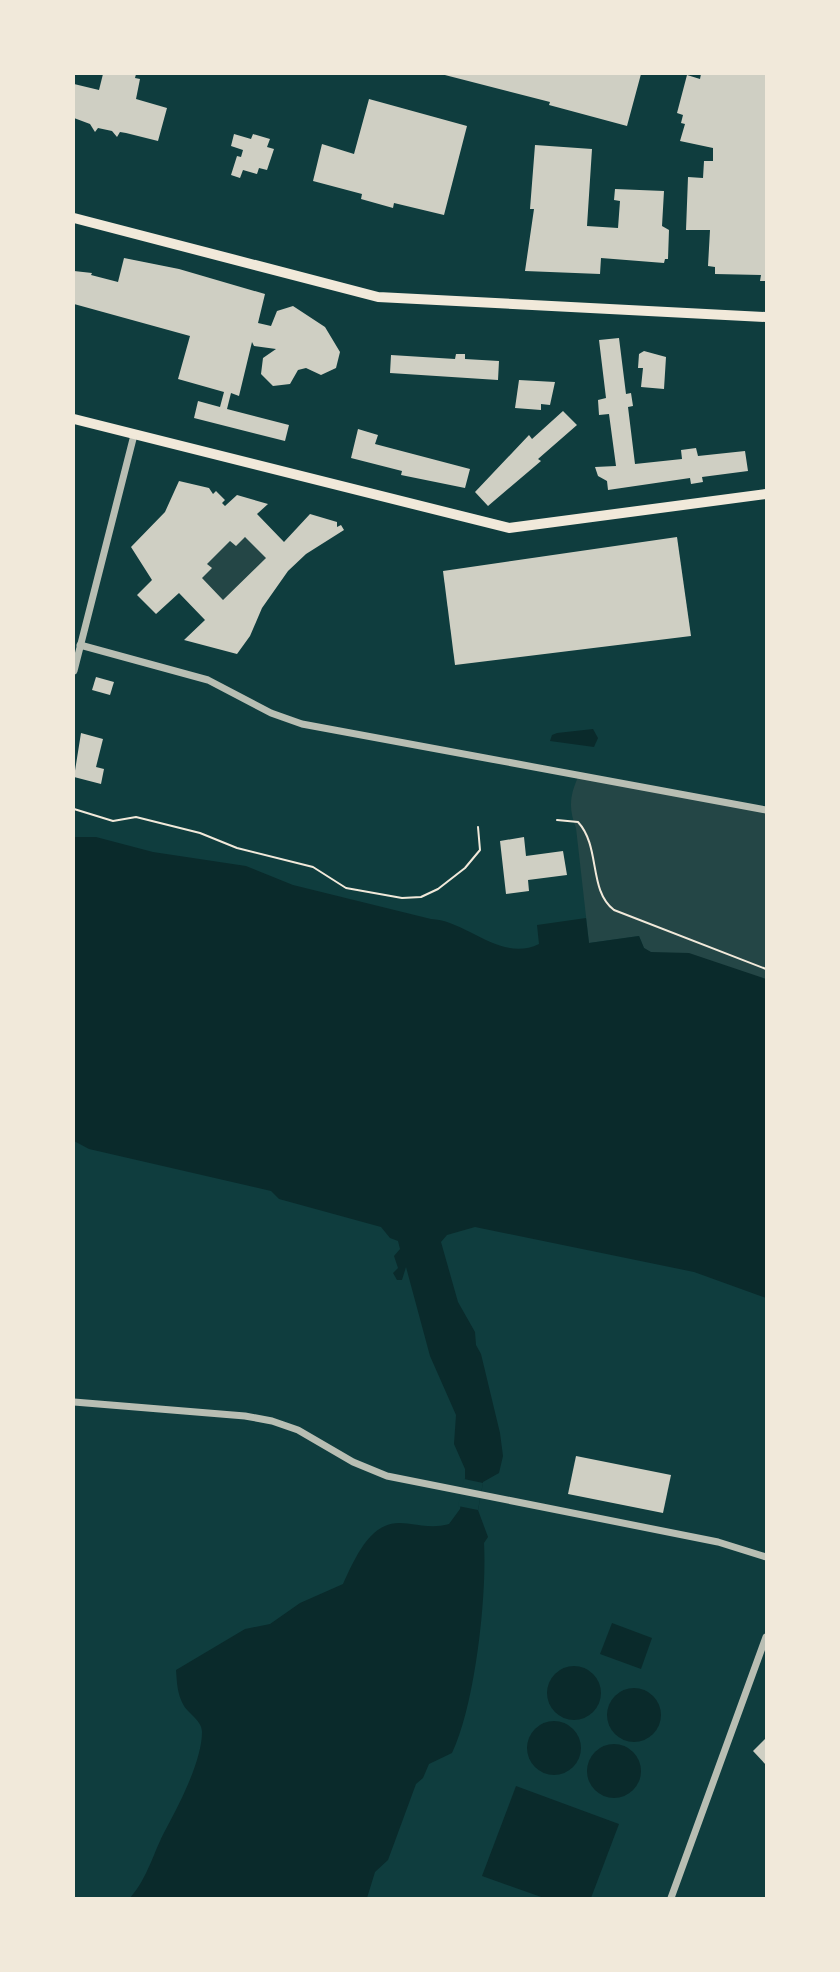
<svg xmlns="http://www.w3.org/2000/svg" width="840" height="1972" viewBox="0 0 840 1972" font-family="'Fira Sans Condensed',sans-serif">
	<rect width="100%" height="100%" fill="#0f3d3e"/>
	<g fill="#244646">
		<polygon points="245,537 266,558 223,600 202,578 211,569 207,564 230,541 236,546"/>
		<path d="M579,775L766,810V979L650,952L644,948L639,936L589,943L576,828C568,808 570,794 579,775Z"/>
	</g>
	<g fill="#0a2a2b">
		<polygon points="593,729 598,738 594,747 550,741 552,735 557,733"/>
		<path d="M74,837H96L153,852L246,866L293,885L431,919C466,920 501,963 539,944L537,925L586,918L589,943L639,936L644,948L651,952L689,953L766,979V1298L694,1272L475,1227L447,1235L441,1242L458,1302L475,1332L476,1345L481,1354L500,1433L503,1456L499,1473L483,1482L478,1510L488,1537L484,1543C487,1597 475,1705 452,1753L429,1764L423,1778L416,1784L388,1860L375,1872L367,1898H130C149,1876 153,1852 167,1827C180,1803 202,1760 202,1732C202,1721 190,1715 184,1706C177,1694 177,1683 176,1670L245,1629L270,1624L300,1603L343,1584C354,1561 369,1522 400,1523C418,1524 431,1529 449,1524L460,1509L465,1478V1469L454,1444L456,1415L430,1356L406,1267L402,1280H397L393,1273L398,1268L394,1256L400,1249L398,1241L390,1238L381,1227L279,1199L271,1191L89,1149L74,1141Z"/>
		<polygon points="612,1623 652,1638 641,1669 600,1654"/>
		<circle cx="574" cy="1693" r="27"/>
		<circle cx="634" cy="1715" r="27"/>
		<circle cx="554" cy="1748" r="27"/>
		<circle cx="614" cy="1771" r="27"/>
		<polygon points="516,1786 619,1824 591,1898 544,1898 482,1876"/>
	</g>
	<polygon fill="#0f3d3e" points="464,1479 483,1483 478,1510 458,1506"/>
	<g fill="#cfcfc3" fill-rule="evenodd">
		<polygon points="103,74 136,74 135,78 140,79 136,99 167,108 158,141 126,133 120,132 117,137 112,131 98,128 95,132 90,124 74,118 74,84 99,90"/>
		<polygon points="441,74 641,74 627,126 549,105 550,102"/>
		<polygon points="701,74 766,74 766,281 760,281 761,275 715,274 715,267 708,266 710,230 686,230 688,177 703,178 704,161 713,161 713,148 680,141 685,124 681,123 683,115 677,113 687,75 700,79"/>
		<polygon points="369,99 467,126 444,215 394,203 393,208 361,199 362,194 313,181 322,144 354,154"/>
		<polygon points="234,134 251,139 253,134 270,139 267,147 274,149 267,170 259,168 257,174 243,170 240,178 231,175 237,156 241,157 243,150 231,146"/>
		<polygon points="535,145 592,149 587,226 618,228 620,201 614,200 615,189 664,191 662,226 669,230 668,259 665,259 664,263 601,258 600,274 525,271 534,209 530,209"/>
		<polygon points="124,258 179,269 265,294 258,323 271,326 277,311 293,306 325,327 340,352 336,368 321,375 306,368 298,370 290,384 273,386 261,374 263,358 276,349 254,346 252,342 239,396 231,393 227,409 289,425 285,441 194,418 198,401 220,407 224,392 178,379 190,336 74,304 74,271 92,273 91,275 118,282"/>
		<polygon points="619,338 626,394 631,393 633,406 628,407 635,464 682,459 681,450 696,448 698,456 745,451 748,471 702,477 703,482 691,484 690,478 608,490 607,481 598,476 595,467 616,466 609,414 599,415 598,400 606,398 599,340"/>
		<polygon points="644,351 666,357 664,389 641,387 643,368 638,368 639,354"/>
		<polygon points="456,354 465,354 465,359 499,361 498,380 390,373 391,355 455,359"/>
		<polygon points="519,380 555,382 550,405 541,404 541,410 515,408"/>
		<polygon points="563,411 577,425 538,459 541,461 488,506 475,492 529,435 532,439"/>
		<polygon points="358,429 378,435 375,444 470,469 465,488 401,475 402,471 351,458"/>
		<path d="M179,481L209,488L213,494L216,491L225,500L222,503L225,506L237,495L268,504L257,514L284,542L310,514L337,522V527L341,525L344,530L306,554L288,571L262,608L250,636L237,654L184,640L205,620L179,593L156,614L137,595L152,580L131,547L165,512ZM245,537L266,558L223,600L202,578L212,568L207,564L230,541L236,546Z"/>
		<polygon points="677,537 691,636 455,665 443,571"/>
		<polygon points="96,677 114,682 110,695 92,690"/>
		<polygon points="81,733 103,739 96,767 104,769 101,784 74,777"/>
		<polygon points="524,837 526,856 563,851 567,875 528,880 529,891 506,894 500,841"/>
		<polygon points="576,1456 671,1475 663,1513 568,1494"/>
		<polygon points="766,1738 766,1765 753,1751"/>
	</g>
	<g fill="none" stroke-linecap="round" stroke-linejoin="round">
		<g stroke="#f1e9da" stroke-width="2">
			<polyline points="74,809 113,821 136,817 200,833 237,848 313,867 346,888 402,898 421,897 438,889 465,868 480,850 478,827"/>
			<path d="M557,820L578,822C601,847 588,890 614,910L766,969"/>
		</g>
		<g stroke="#b8beb3" stroke-width="7">
			<polyline points="80,645 208,680 271,713 302,724 766,810"/>
			<polyline points="74,671 134,435"/>
			<polyline points="74,1402 245,1416 272,1421 298,1430 353,1462 387,1476 718,1542 766,1557"/>
			<polyline points="671,1898 766,1637"/>
		</g>
		<g stroke="#f1e9da" stroke-width="10">
			<polyline points="74,218 378,297 766,317"/>
			<polyline points="74,419 509,528 766,494"/>
		</g>
	</g>
	<rect width="840" height="1972" fill="none" stroke="#f1e9da" stroke-width="150"/>
</svg>
